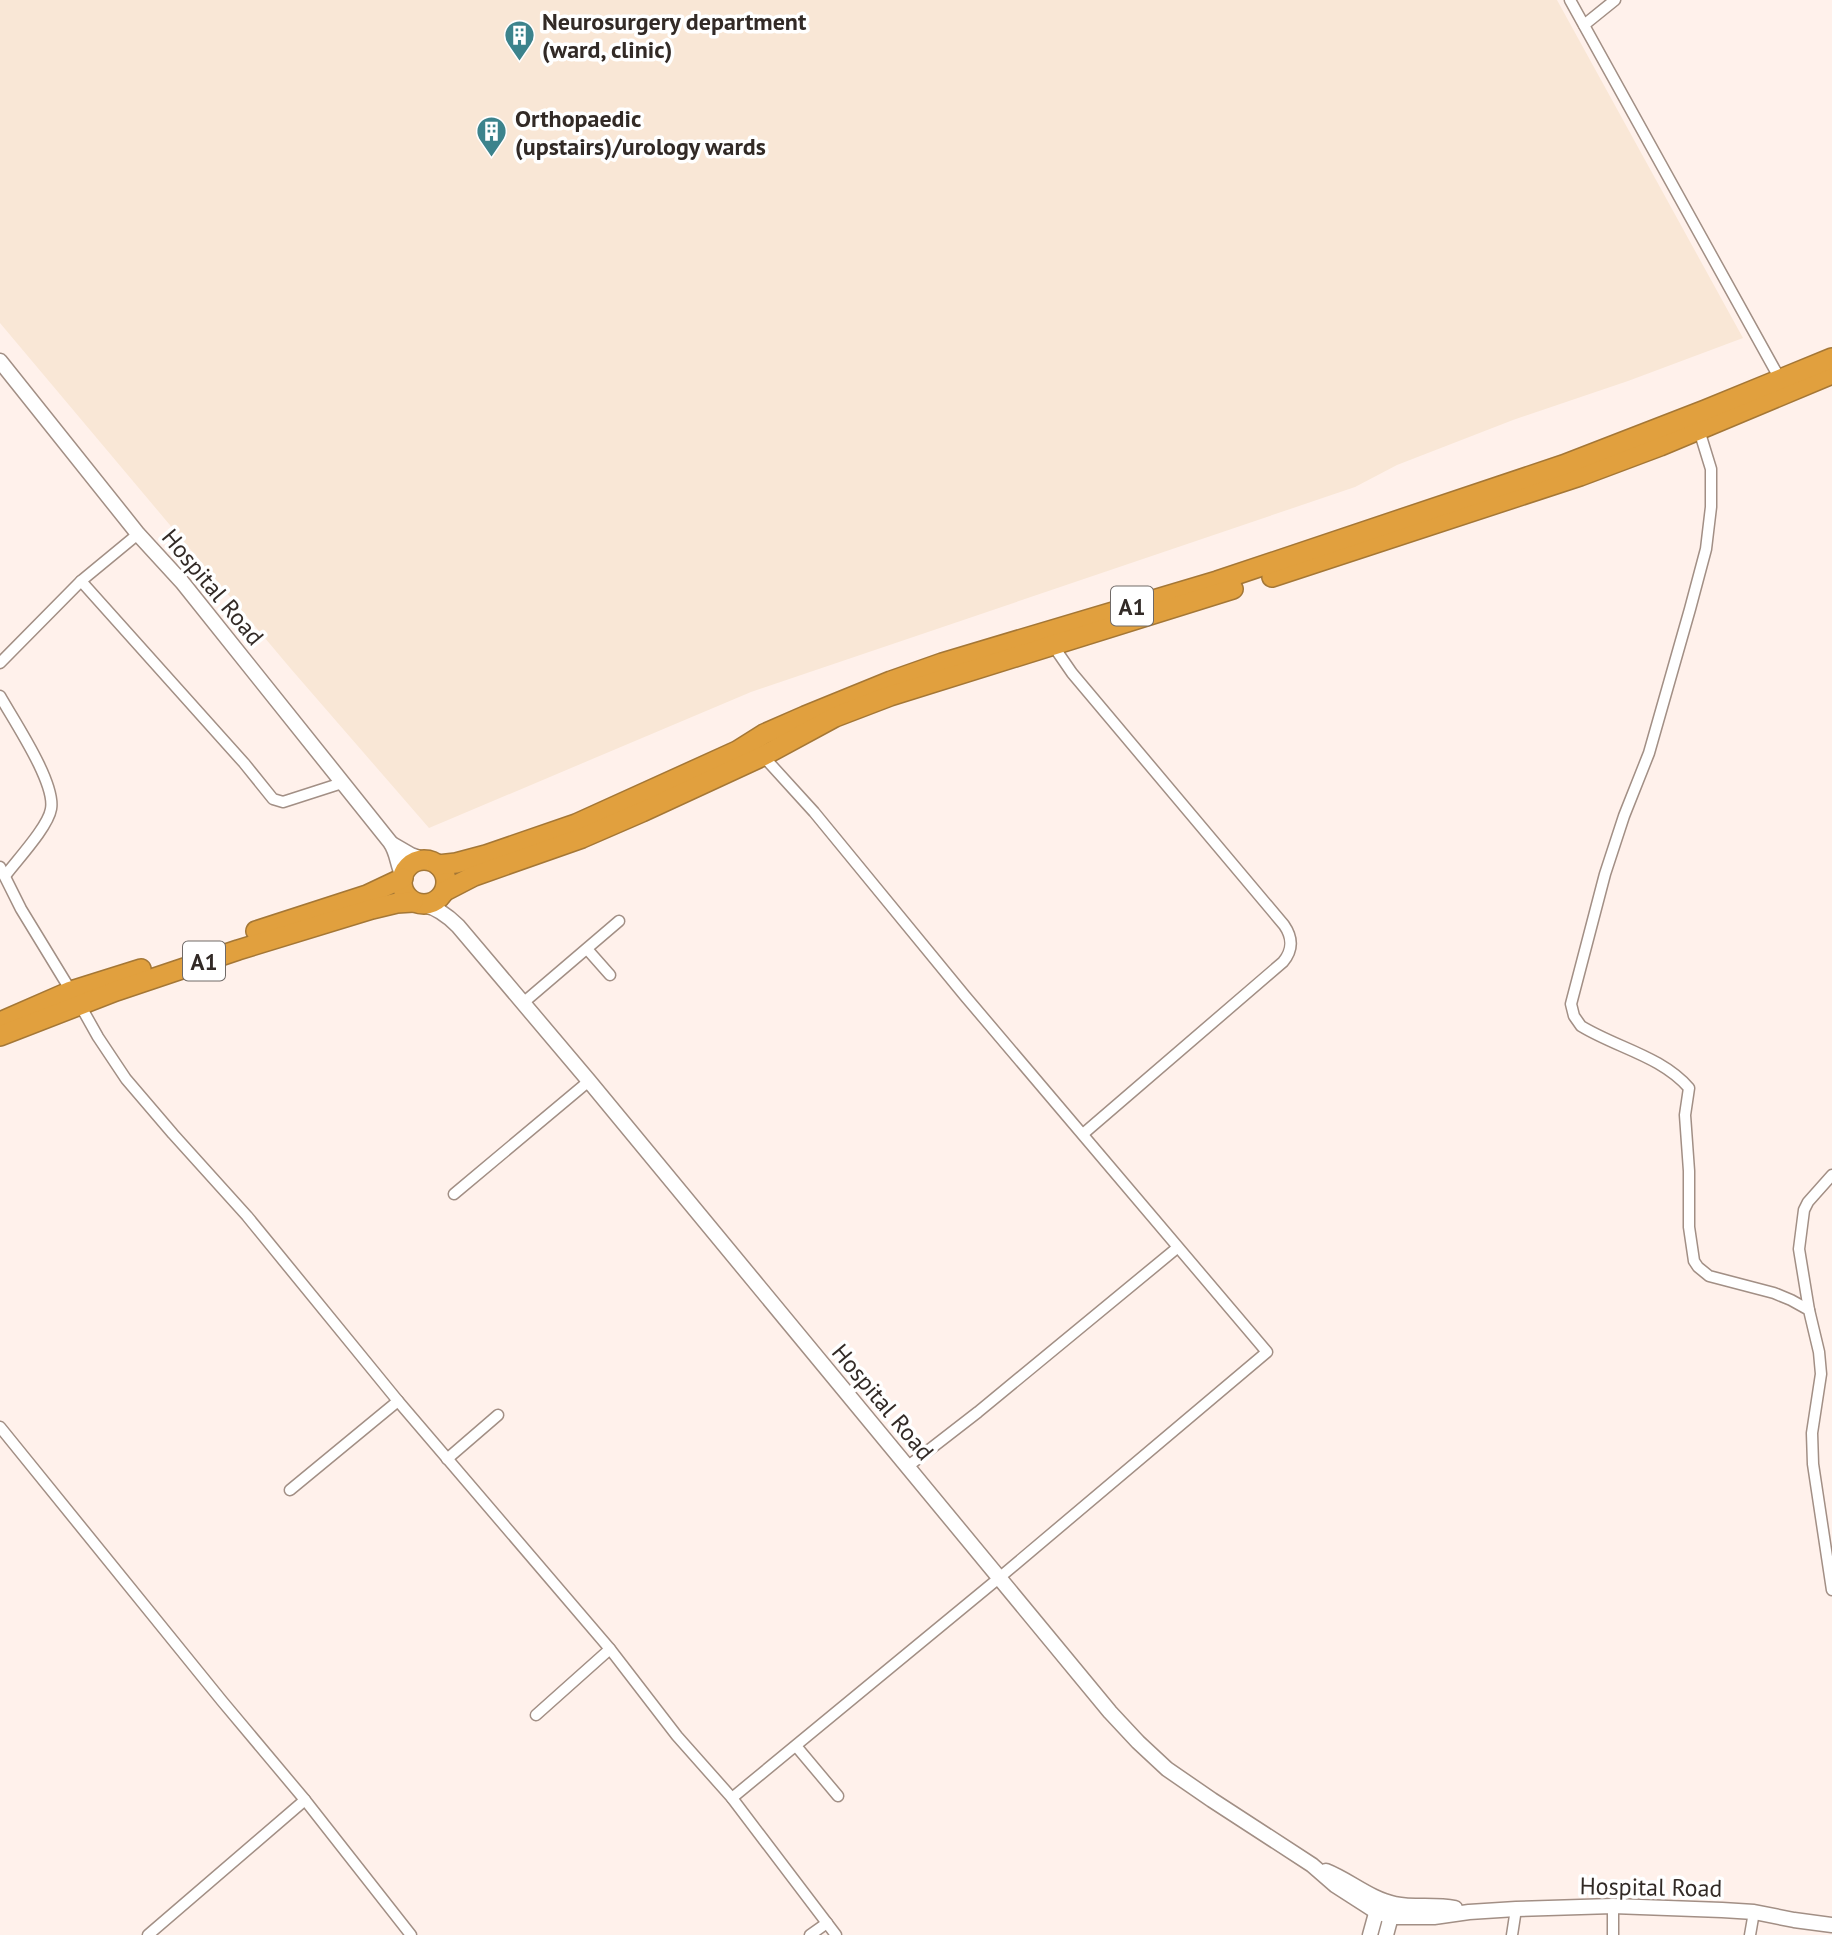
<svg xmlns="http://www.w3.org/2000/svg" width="1832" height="1935" viewBox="0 0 1832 1935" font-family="'PT Sans',sans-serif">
	<rect width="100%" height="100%" fill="#fff1eb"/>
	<polygon fill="#f9e7d6" points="0,0 1557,0 1743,338 1628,381 1513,420 1397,465 1355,487 751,692 429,828 291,669 0,323"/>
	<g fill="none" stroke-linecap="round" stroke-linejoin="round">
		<defs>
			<g id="street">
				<polyline points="1570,0 1780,379"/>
				<polyline points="1584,25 1615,0"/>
				<path d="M1699,430L1711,469V507L1706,549L1690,609L1649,753L1624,816L1605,874L1571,1004L1574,1016L1581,1026C1617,1048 1661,1056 1689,1088L1685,1115L1689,1171V1227L1694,1261L1698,1267L1709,1276L1774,1293L1791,1300L1809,1310L1819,1352L1821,1374L1812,1433L1813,1464L1832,1590"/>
				<polyline points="81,581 244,763 273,799 283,802 342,783"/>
				<path d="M1052,644L1072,673L1284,925C1293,938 1293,950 1283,962L1083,1134"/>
				<polyline points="0,663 81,581 138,534"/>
				<path d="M0,696C14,721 56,783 51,809C48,827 17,860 5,876"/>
				<polyline points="0,867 21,909 71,991"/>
				<polyline points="587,949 610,975"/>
				<polyline points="523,1003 619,921"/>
				<polyline points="80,1005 98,1037 126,1079 173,1134 247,1216 398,1401 610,1649 677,1736 732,1798 836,1935"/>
				<polyline points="454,1194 589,1081"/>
				<polyline points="1809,1310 1799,1249 1804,1210 1808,1202 1832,1175"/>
				<polyline points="0,1427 222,1701 305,1800 411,1935"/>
				<polyline points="447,1459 498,1415"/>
				<polyline points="907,1467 978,1412 1177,1248"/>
				<polyline points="290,1490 398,1401"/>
				<polyline points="536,1715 610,1649"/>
				<polyline points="796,1746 838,1796"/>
				<polyline points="732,1798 999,1578 1267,1352 965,996 814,812 763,756"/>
				<polyline points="148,1935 305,1800"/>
				<polyline points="810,1935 827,1923"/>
				<polyline points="1512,1935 1516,1909"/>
				<polyline points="1613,1935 1613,1906"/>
				<polyline points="1750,1935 1754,1912"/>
			</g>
			<g id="secondary">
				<path d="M0,361L138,534L182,582L390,842C398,853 397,865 403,876"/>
				<polyline points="392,844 411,855 425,860"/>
				<path d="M424,905C438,908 448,916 458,926L589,1081L1110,1712L1138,1742L1167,1769L1212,1800L1312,1865L1335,1885L1377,1912L1391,1917H1434L1469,1912L1516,1909L1613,1906L1722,1910L1754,1912L1794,1920L1832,1925"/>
				<path d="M1326,1871C1349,1880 1370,1899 1395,1904C1414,1908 1435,1904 1455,1908"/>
				<polyline points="1370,1935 1378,1906"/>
				<polyline points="1386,1935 1393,1909"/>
			</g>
			<g id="highway">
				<polyline points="1272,577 1580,476 1660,446 1832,374"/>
				<circle cx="424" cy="882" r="22"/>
				<polyline points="438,865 456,863 486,855 576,824 737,751 764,734 805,716 891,681 942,663 1217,581 1563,465 1705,410 1832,358"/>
				<polyline points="445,891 474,876 582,838 642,812 763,756 835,717 890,696 1233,589"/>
				<polyline points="256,931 367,895 403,878"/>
				<polyline points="0,1022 71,991 141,969"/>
				<polyline points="0,1036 116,991 238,950 372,909 397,903 413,902"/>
			</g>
		</defs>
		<use href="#street" stroke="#a28f85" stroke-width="13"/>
		<use href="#secondary" stroke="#a28f85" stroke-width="17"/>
		<use href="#highway" stroke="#a47736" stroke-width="22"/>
		<use href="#street" stroke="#fff" stroke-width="10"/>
		<use href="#secondary" stroke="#fff" stroke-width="14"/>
		<use href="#highway" stroke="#e1a03e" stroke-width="19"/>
	</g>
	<defs>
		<symbol id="building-pin" viewBox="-11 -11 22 30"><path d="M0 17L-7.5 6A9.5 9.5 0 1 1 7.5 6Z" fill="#3c838c" stroke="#fff"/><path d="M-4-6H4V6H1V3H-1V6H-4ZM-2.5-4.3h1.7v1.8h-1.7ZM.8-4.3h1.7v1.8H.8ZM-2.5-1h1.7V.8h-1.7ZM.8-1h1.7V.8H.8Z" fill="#fff"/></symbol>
	</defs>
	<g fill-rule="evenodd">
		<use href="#building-pin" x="502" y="18" width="35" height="47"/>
		<use href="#building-pin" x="474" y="114" width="35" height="47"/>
	</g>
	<g text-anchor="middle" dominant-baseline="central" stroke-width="7" stroke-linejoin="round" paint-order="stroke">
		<g fill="#fff" stroke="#706a67" stroke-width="2">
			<rect x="1111" y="586.5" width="42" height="39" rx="5"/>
			<rect x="183" y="941.5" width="42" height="39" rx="5"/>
		</g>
		<g font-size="23" font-weight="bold" fill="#322a26">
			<text x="1132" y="606">A1</text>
			<text x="204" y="961">A1</text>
		</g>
		<g font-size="24" font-weight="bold" fill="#322a26" stroke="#fff" text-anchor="start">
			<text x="542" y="21">Neurosurgery department<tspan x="542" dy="28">(ward, clinic)</tspan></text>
			<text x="515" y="118">Orthopaedic<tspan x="515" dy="28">(upstairs)/urology wards</tspan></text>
		</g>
		<g font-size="24" fill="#322a26" stroke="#fff">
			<text transform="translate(213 587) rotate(50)">Hospital Road</text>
			<text transform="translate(883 1402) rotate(50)">Hospital Road</text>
			<text transform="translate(1651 1887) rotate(1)">Hospital Road</text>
		</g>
	</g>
</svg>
